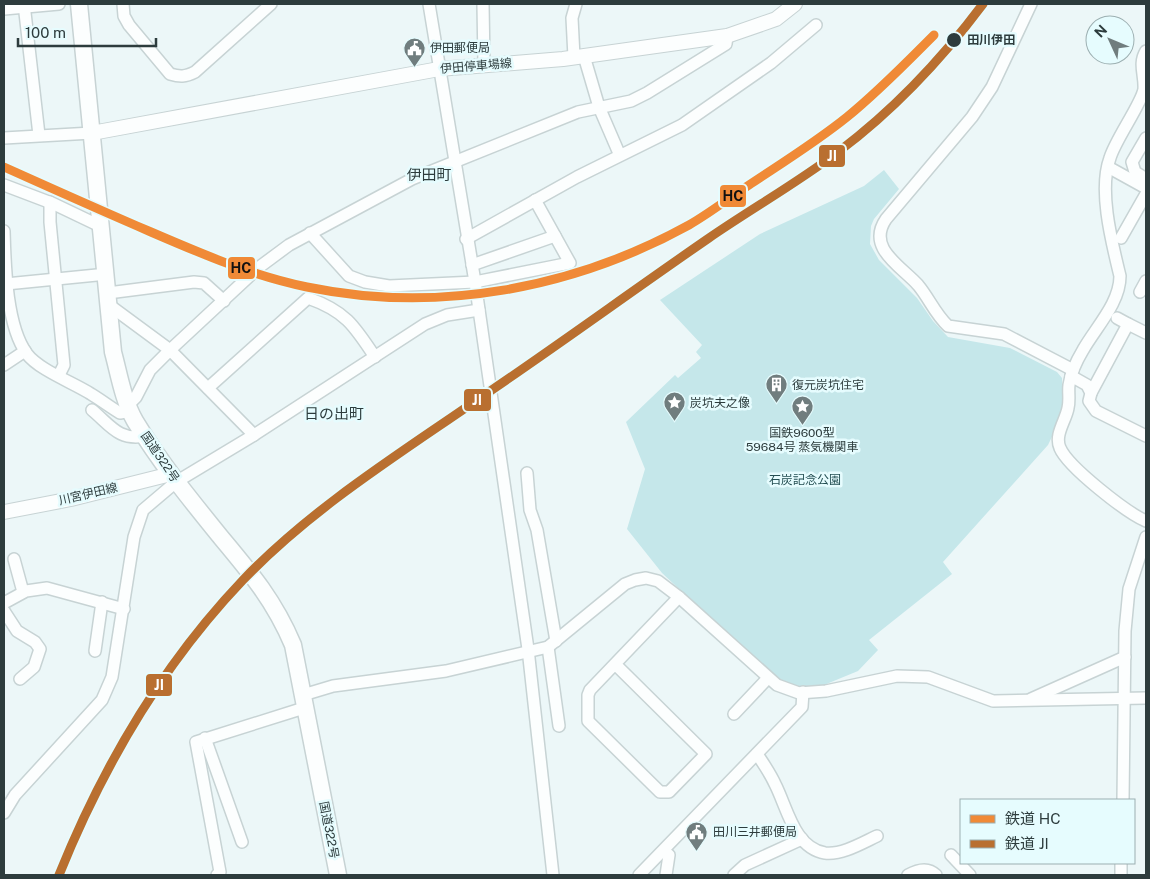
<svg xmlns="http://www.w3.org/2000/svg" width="1150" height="879" viewBox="0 0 1150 879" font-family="'Public Sans','Noto Sans JP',sans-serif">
	<rect width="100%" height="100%" fill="#ecf7f8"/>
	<polygon fill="#c5e7ea" points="884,170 899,189 874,219 871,226 870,244 879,260 917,298 933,321 948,337 1010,348 1057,372 1062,378 1063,404 1060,420 1048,445 943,562 952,574 869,640 878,650 858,671 824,685 797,687 785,683 758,663 662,573 627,529 645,469 626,422 675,375 678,378 701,358 696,352 702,345 660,300 760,234 864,186"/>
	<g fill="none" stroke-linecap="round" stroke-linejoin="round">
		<defs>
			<g id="minor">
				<polyline points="24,4 39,135"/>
				<path d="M123,4L124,16L129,25L170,74C180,77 185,77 195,72L271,4"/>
				<polyline points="429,4 475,282 528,649 553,875"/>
				<polyline points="483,4 484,64"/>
				<path d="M1031,4L992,87L972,117L886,219C866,248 901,266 918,285C929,298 935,314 948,326L1004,334L1073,370"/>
				<polyline points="4,9 59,4"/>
				<path d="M1146,51C1138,64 1145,75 1144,89C1142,103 1115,140 1110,158C1098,190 1112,243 1120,276C1120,303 1096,327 1083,350C1077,360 1071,372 1069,385C1068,392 1070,400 1068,408C1066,420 1054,435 1060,448C1068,467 1127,513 1146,521"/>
				<polyline points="584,56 599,107 618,151"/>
				<polyline points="574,57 572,18 576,4"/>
				<polyline points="4,138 92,133"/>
				<polyline points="1146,138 1132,162 1135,172 1146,179"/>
				<polyline points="1108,167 1146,188"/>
				<polyline points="4,185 54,204 100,226"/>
				<polyline points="50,202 50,222 64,365 59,375"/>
				<path d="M4,231C5,264 6,326 27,354C39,370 74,383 91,394C101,400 110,407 120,413L131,411"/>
				<polyline points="310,233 349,276 365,282 389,286 475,282 570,263 535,200"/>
				<polyline points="1121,238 1146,194"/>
				<polyline points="466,239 577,177 682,125 771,63 816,25"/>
				<polyline points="472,265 555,236"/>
				<polyline points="6,284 107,274"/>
				<polyline points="1140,292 1146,281"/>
				<polyline points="108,293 194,282 204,283 224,301"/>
				<polyline points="109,305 170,350 254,435"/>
				<polyline points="1128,324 1146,333"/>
				<polyline points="4,365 25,351"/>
				<polyline points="1071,376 1087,385 1091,393 1089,401 1096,411 1146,436"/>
				<path d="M208,388L308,298C345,311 354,325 375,357"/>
				<polyline points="1091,393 1128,324 1117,318"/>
				<polyline points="128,405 136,397 150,370 170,350 258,268 289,245 412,179 578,112 631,101 647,93 726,44 727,36"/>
				<path d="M92,410C111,426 119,441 145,436"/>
				<polyline points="527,473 530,510 537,530 556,641"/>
				<polyline points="14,559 23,592"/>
				<polyline points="4,603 26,591 47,588 124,609"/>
				<polyline points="4,611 17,631 35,642 40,649 34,667 20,679"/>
				<polyline points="548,647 559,726"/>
				<polyline points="95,651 102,602"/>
				<polyline points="615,664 706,754 669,792 660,792 588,721 588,695 590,690 679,597"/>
				<polyline points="303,695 333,686 446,671 548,647 625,584 635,580 646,578 658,581 679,597 777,685 799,693 826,691 897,676 928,677 993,701 1146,698"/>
				<polyline points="1031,699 1125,657"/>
				<polyline points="734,714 768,678"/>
				<polyline points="205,738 242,842"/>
				<path d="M757,754C763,763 770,773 775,784C787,807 794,848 825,853C842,855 862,843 877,836"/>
				<polyline points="1123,800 1125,631 1129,589 1146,537"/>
				<polyline points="4,813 15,795 102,700 112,677 134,537 143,510 176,482 254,435 425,324 447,315 479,310"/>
				<polyline points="664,851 669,855 666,875"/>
				<polyline points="951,855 970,875"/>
				<polyline points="217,875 220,872 196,742 304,708"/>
				<polyline points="639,875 802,707 803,692"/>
				<polyline points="734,875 745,865 802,839"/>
				<path d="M908,875C917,870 928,867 936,875"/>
				<polyline points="1121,875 1121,863"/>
			</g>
			<g id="major">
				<polyline points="92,133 439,69 563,59 727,36 776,19 795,4"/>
				<polyline points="4,512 71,499 171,474"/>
			</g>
			<path id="highway" d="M79,4L113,352C119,374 123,400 135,421C159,461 189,498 219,535C250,572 274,600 293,645L338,875"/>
		</defs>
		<use href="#minor" stroke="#c7d3d4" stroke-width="14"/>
		<use href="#major" stroke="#c7d3d4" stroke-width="16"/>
		<use href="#highway" stroke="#c7d3d4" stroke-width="19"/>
		<use href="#minor" stroke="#fcfefe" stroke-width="11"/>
		<use href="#major" stroke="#fcfefe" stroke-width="14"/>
		<use href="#highway" stroke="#fcfefe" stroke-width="16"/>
		<defs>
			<path id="rail-1" d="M4,167C53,189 102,211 151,232C202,254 253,276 307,287C437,314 573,289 689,225C710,213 729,198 749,185C782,163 816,142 847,117C878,92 906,63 934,35"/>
			<path id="rail-2" d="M59,875C103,766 162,665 243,580C312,508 399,454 480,398C557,346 632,291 709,238C751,209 797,183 838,152C894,110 941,60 983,4"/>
		</defs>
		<use href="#rail-1" stroke="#e6fcfe" stroke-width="12"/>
		<use href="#rail-2" stroke="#e6fcfe" stroke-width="12"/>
		<use href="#rail-1" stroke="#f08a37" stroke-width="9"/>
		<use href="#rail-2" stroke="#b96f30" stroke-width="9"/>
	</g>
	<defs>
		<symbol id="civic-pin" viewBox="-11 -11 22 30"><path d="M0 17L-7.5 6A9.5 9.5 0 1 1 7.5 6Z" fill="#707d7e" stroke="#e6fcfe"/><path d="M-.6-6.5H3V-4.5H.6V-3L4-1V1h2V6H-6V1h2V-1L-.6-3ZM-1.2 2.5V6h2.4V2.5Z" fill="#fff"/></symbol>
		<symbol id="building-pin" viewBox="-11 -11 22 30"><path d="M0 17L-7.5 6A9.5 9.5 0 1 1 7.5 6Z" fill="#707d7e" stroke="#e6fcfe"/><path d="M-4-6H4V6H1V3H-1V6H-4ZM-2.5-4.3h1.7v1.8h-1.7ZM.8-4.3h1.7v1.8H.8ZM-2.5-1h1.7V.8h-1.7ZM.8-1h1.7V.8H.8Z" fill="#fff"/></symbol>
		<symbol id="sight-pin" viewBox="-11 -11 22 30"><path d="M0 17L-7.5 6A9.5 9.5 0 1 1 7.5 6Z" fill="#707d7e" stroke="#e6fcfe"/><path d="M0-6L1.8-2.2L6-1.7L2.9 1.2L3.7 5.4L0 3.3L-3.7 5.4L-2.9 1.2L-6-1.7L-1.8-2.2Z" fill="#fff"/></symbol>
	</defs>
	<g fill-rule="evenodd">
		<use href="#civic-pin" x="402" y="36" width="25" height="34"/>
		<use href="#building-pin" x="764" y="372" width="25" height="34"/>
		<use href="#sight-pin" x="662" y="390" width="25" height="34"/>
		<use href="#sight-pin" x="790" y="394" width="25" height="34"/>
		<use href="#civic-pin" x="684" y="820" width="25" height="34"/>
	</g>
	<circle fill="#2d3c3d" stroke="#e6fcfe" stroke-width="2" cx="954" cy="40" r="8"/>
	<g text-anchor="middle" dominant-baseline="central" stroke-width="5" stroke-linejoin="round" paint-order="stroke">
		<g font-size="12" font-weight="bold" fill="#2d3c3d" stroke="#e6fcfe" text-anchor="start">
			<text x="967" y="40">田川伊田</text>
		</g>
		<g font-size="12" fill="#2d3c3d" stroke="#e6fcfe" text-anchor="start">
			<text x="430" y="48">伊田郵便局</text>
			<text x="792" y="385">復元炭坑住宅</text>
			<text x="690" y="403">炭坑夫之像</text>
			<text x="802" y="433" text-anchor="middle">国鉄9600型<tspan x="802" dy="14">59684号 蒸気機関車</tspan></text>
			<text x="713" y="832">田川三井郵便局</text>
		</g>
		<g font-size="12" fill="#2d3c3d" stroke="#e6fcfe">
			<text transform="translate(476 66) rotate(-5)">伊田停車場線</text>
			<text transform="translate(160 457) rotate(56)">国道322号</text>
			<text transform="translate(88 494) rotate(-13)">川宮伊田線</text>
			<text transform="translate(329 830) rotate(79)">国道322号</text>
		</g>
		<g font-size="12" fill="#244f53" stroke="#e6fcfe">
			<text x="805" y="480">石炭記念公園</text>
		</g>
		<g font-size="15" fill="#2d3c3d" stroke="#e6fcfe">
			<text x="429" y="174">伊田町</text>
			<text x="334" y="413">日の出町</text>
		</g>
	</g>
	<g stroke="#e6fcfe" stroke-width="2">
		<rect x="818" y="144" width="28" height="24" rx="5" fill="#b96f30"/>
		<rect x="719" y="184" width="28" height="24" rx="5" fill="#f08a37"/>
		<rect x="227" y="256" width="29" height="24" rx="5" fill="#f08a37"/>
		<rect x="463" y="388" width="29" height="24" rx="5" fill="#b96f30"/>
		<rect x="145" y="673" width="28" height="24" rx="5" fill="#b96f30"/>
	</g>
	<g font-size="14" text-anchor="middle" font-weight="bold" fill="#fff">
		<text x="832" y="161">JI</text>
		<text x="477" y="405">JI</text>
		<text x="159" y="690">JI</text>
	</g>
	<g font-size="14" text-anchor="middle" font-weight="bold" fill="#111">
		<text x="733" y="201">HC</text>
		<text x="241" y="273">HC</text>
	</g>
	<rect width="1150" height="879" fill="none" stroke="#2d3c3d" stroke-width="10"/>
	<rect x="960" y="799" width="175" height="65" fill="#e6fcfe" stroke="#9cafb1"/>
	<rect x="970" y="815" width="25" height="8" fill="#f08a37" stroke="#9cafb1"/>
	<text x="1005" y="824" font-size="15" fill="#2d3c3d">鉄道 HC</text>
	<rect x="970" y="840" width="25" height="8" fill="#b96f30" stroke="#9cafb1"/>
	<text x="1005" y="849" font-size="15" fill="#2d3c3d">鉄道 JI</text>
	<g transform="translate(1110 40) rotate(314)"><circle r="24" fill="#e6fcfe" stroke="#9cafb1"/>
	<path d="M0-4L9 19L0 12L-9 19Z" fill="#707d7e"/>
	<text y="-8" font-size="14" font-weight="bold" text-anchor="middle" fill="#2d3c3d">N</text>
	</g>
	<path d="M18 38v8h138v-8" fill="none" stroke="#2d3c3d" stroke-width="2.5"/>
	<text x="25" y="38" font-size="15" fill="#2d3c3d" stroke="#e6fcfe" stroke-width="4" paint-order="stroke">100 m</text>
</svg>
